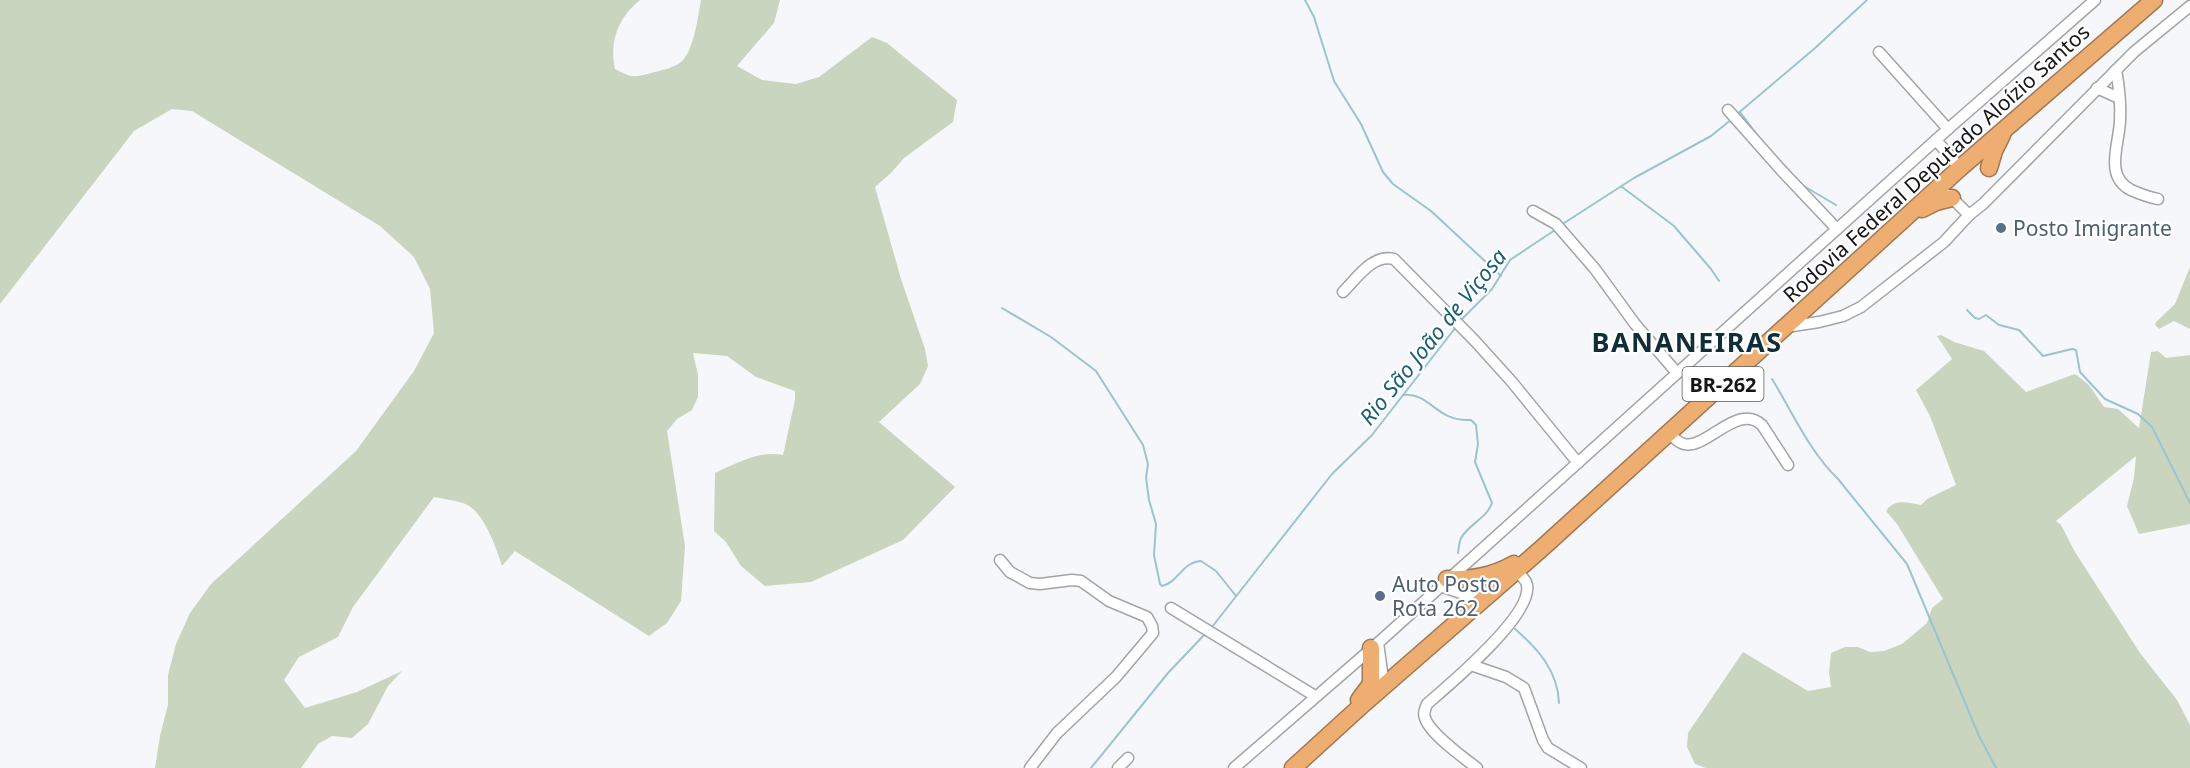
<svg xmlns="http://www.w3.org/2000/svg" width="2190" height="768" viewBox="0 0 2190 768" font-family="'Noto Sans',sans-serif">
	<rect width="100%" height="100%" fill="#f5f7fa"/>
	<g fill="#cad5bf">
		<path d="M0,0H640C618,18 609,41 615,69C633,79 636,77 655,72C663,70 675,67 681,62C694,51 698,16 701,0H780L774,23L737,66L762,80L796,84L819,77L872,37L887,43L957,100L953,122L904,158L891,173L875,187L901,279L925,349L928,366L920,384L879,422L955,487L903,540L811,582L765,586L741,566L726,542L714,531L715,473C736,464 759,450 783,455L795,400V391L756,377L727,356L693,353L698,375V397L692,410L677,419L667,431L685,546L681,601L667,623L649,636L515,551L502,566C496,547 483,509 463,503C454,500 443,499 434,497L353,607L338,637L299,657L284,680L305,708L357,692L402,671L388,686L368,724L352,738L332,736L318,744L301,768H155L160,736L168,705V675L176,644L190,613L211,584L356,451L414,371L434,333L430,289L414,257L380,226L192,111L172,109L134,131L0,304Z"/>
		<polygon points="2190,267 2190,329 2174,321 2159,329 2155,325 2156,322 2175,304"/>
		<path d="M1941,335L1954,342L1984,351L2026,392L2075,374L2089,385L2104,407L2118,409L2139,428L2151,352L2158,351L2166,358L2190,355V524L2139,534L2127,506L2134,478L2136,456L2056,521L2061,525L2075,552L2140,653L2177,700L2190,725V768H1706L1695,764L1687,747L1688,733L1743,652L1808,691L1831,687L1829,672L1831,653L1845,647H1858L1870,652L1884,651L1902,644L1927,623L1932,608L1943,599L1897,524L1886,511C1895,498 1908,503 1921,505L1927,499L1956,485L1930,416L1916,390L1952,359L1937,336Z"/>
	</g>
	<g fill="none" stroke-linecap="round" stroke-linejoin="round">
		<g stroke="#9dc3d2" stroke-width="2">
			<polyline points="1305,0 1314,17 1334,81 1361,124 1383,172 1393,184 1431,211 1501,276"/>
			<polyline points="1740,112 1758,136"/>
			<polyline points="1736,115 1814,49 1867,0"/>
			<polyline points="1802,185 1836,205"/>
			<polyline points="1622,187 1674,226 1711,269 1719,281"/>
			<polyline points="1561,225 1634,178 1711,136 1732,119"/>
			<path d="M1002,308L1051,337L1096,371L1143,445L1148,464L1146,478L1149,500L1156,524L1154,555L1160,584L1162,586C1179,582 1182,562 1201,561L1216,571L1236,596"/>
			<polyline points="1967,310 1975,318 1979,319 1986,315 1999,325 2019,330 2043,356 2072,349 2076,350 2080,372 2105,399 2138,414 2152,427 2190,503"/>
			<polyline points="1461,320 1492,289 1510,260 1555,230"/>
			<path d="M1772,379C1793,413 1809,451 1838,479L1907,564L1979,736L1996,768"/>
			<path d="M1403,395C1431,392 1435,422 1471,420L1476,425L1478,444L1475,462L1492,503C1487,518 1469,524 1461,538C1459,542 1459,547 1458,553"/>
			<polyline points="1212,627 1332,474 1372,435 1456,327"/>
			<path d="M1515,629C1538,649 1558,671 1559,703"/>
			<polyline points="1091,768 1168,673 1206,633"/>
		</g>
		<defs>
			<g id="minor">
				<polyline points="1879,52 1948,129"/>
				<path d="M2116,70C2119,86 2121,104 2120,121C2119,145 2104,176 2131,190C2140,194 2148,197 2158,199"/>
				<polyline points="2097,88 2119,98"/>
				<polyline points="1728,110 1782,171 1837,229"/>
				<polyline points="1936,140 1960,168"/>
				<polyline points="1949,195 1969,215 1983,204 2134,52 2190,6"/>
				<polyline points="1533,211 1556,224 1595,269 1635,324 1677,373"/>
				<path d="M1343,292C1357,278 1372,254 1394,259L1475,341L1512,382L1578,463"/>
				<polyline points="1786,327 1819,322 1843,316 1861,307 1944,242 1969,215"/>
				<path d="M1668,432C1673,437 1677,442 1684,444C1706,450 1738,402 1762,425L1788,465"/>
				<polyline points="1000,560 1010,572 1030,583 1040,584 1072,580 1081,581 1109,601 1147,617 1152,626 1153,633 1116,677 1057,733 1030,768"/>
				<polyline points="1440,586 1482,600"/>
				<polyline points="1171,608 1315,696"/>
				<polyline points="1378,643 1384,686"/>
				<polyline points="1471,665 1506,677 1524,688 1543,740 1548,748 1581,768"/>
				<polyline points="1118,768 1128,758"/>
				<polyline points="1234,768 1378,643 1948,129 2095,0"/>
				<path d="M1477,768C1464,758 1430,734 1425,718C1423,713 1425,709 1427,704C1449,685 1533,615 1527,585C1526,579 1520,575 1515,571"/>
			</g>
			<g id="highway">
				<polyline points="1989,168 1994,151 2002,135"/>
				<polyline points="1922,209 1936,202 1952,198"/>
				<path d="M1447,579C1472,580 1492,576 1514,564"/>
				<polyline points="1359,700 1371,684 1371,648"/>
				<polyline points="1293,768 1361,706 1541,549 1960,168 2154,0"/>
			</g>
		</defs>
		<use href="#minor" stroke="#a2a4a6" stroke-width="13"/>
		<use href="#highway" stroke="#a27852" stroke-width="19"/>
		<use href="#minor" stroke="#fff" stroke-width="10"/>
		<use href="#highway" stroke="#eead71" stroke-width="16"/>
	</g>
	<g fill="#5c6f8a" stroke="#fff" stroke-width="2">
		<circle cx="2001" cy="228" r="6"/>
		<circle cx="1380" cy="596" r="6"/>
	</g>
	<g text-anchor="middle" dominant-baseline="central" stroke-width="4.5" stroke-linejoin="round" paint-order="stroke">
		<rect fill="#fff" stroke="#5c5c5d" stroke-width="1.5" x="1682.5" y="367" width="81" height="34" rx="4.5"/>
		<g font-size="20" font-weight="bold" fill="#161617">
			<text x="1723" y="384">BR-262</text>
		</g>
		<g font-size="21" fill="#161617" stroke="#fff">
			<text transform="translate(1936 163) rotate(-42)">Rodovia Federal Deputado Aloízio Santos</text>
		</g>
		<g font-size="21" fill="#4e5e75" stroke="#fff" text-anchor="start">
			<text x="2013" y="228">Posto Imigrante</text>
			<text x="1392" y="584">Auto Posto<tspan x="1392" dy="24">Rota 262</tspan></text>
		</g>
		<g font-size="22" font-style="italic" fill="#1a5f76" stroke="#fff">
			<text transform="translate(1432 336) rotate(-51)">Rio São João de Viçosa</text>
		</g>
		<g font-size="27" font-weight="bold" letter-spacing="1.5" fill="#102d38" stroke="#fff">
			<text x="1687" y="341">BANANEIRAS</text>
		</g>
	</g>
</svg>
